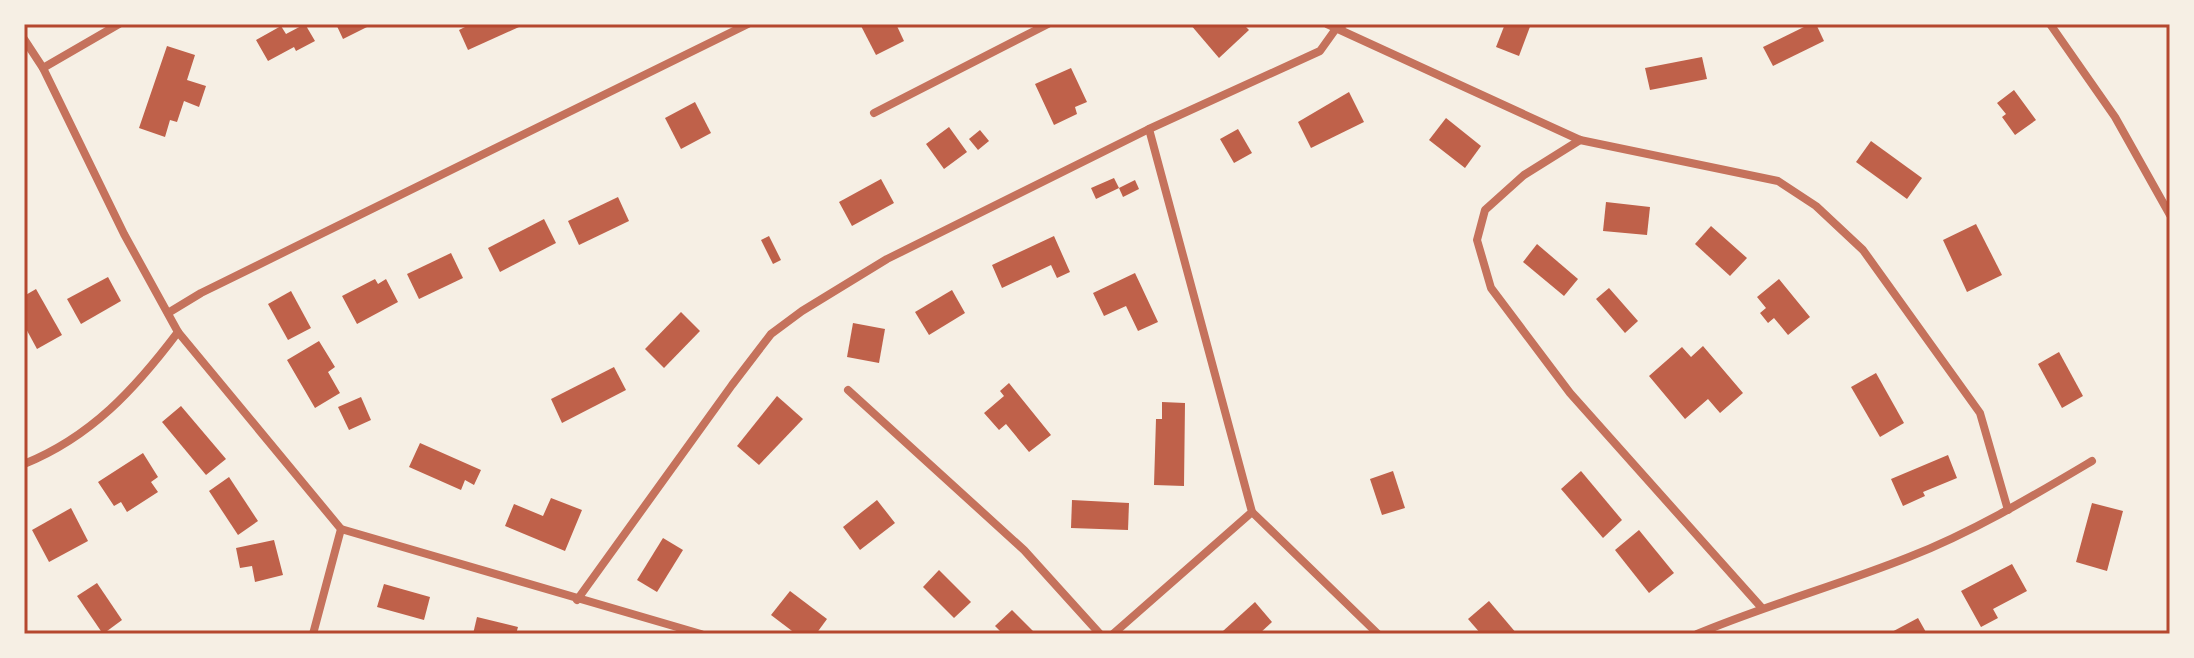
<svg xmlns="http://www.w3.org/2000/svg" width="2194" height="658" viewBox="0 0 2194 658" font-family="'Space Grotesk',sans-serif">
	<rect width="100%" height="100%" fill="#f6efe4"/>
	<g fill="#bf614a">
		<polygon points="305,24 315,41 296,51 294,47 268,61 256,40 281,26 286,34"/>
		<polygon points="336,24 373,24 343,39"/>
		<polygon points="471,24 518,24 519,27 468,50 459,30"/>
		<polygon points="860,24 896,24 904,41 876,55"/>
		<polygon points="1190,24 1243,24 1249,30 1219,58"/>
		<polygon points="1505,24 1531,24 1519,56 1496,47"/>
		<polygon points="1810,24 1816,24 1824,41 1773,66 1763,47"/>
		<polygon points="167,46 195,55 187,80 206,86 199,107 184,101 177,122 170,120 165,137 139,128"/>
		<polygon points="1702,57 1707,79 1650,90 1645,68"/>
		<polygon points="1071,68 1087,102 1075,107 1077,114 1054,125 1035,84"/>
		<polygon points="2014,90 2036,120 2015,135 2002,117 2006,114 1997,103"/>
		<polygon points="1349,92 1364,122 1311,148 1298,122"/>
		<polygon points="695,102 711,133 681,149 665,118"/>
		<polygon points="1446,118 1481,146 1465,168 1429,140"/>
		<polygon points="949,127 967,152 944,169 926,144"/>
		<polygon points="1238,129 1252,153 1234,163 1220,139"/>
		<polygon points="980,130 989,141 978,150 969,139"/>
		<polygon points="1871,141 1922,178 1907,199 1856,162"/>
		<polygon points="1114,178 1119,188 1096,199 1091,188"/>
		<polygon points="881,179 894,203 852,226 839,202"/>
		<polygon points="1135,180 1139,189 1123,197 1119,188"/>
		<polygon points="618,197 629,221 579,245 568,221"/>
		<polygon points="1606,202 1650,207 1647,235 1603,231"/>
		<polygon points="544,219 556,243 500,272 488,248"/>
		<polygon points="1976,224 2002,275 1967,292 1943,240"/>
		<polygon points="1711,226 1747,258 1730,276 1695,244"/>
		<polygon points="769,236 781,260 773,264 761,240"/>
		<polygon points="1054,236 1070,272 1057,278 1051,265 1002,288 992,265"/>
		<polygon points="1537,244 1578,279 1564,296 1523,262"/>
		<polygon points="451,253 463,278 419,299 407,274"/>
		<polygon points="1135,273 1158,322 1138,331 1126,306 1104,316 1093,293"/>
		<polygon points="108,277 121,301 81,324 67,299"/>
		<polygon points="375,279 378,284 386,279 398,302 357,324 342,296"/>
		<polygon points="1779,279 1810,317 1788,335 1774,318 1768,323 1760,313 1766,308 1757,297"/>
		<polygon points="1609,288 1638,321 1625,333 1596,299"/>
		<polygon points="36,289 62,335 37,349 24,325 24,296"/>
		<polygon points="952,290 965,313 929,335 915,312"/>
		<polygon points="291,291 311,328 288,340 268,304"/>
		<polygon points="681,312 700,331 664,368 645,349"/>
		<polygon points="853,323 885,329 879,363 847,357"/>
		<polygon points="319,341 335,367 328,372 340,393 315,408 287,360"/>
		<polygon points="1703,346 1743,393 1720,413 1708,399 1685,419 1649,376 1682,347 1691,357"/>
		<polygon points="2059,352 2083,396 2062,408 2038,364"/>
		<polygon points="614,367 626,390 562,423 551,399"/>
		<polygon points="1876,373 1904,423 1880,437 1851,387"/>
		<polygon points="1009,383 1051,435 1029,452 1006,424 999,430 984,413 1004,396 1000,391"/>
		<polygon points="777,396 803,419 759,465 737,446"/>
		<polygon points="361,397 371,420 349,430 338,407"/>
		<polygon points="1162,402 1185,403 1184,486 1154,485 1156,419 1162,419"/>
		<polygon points="181,406 226,459 206,475 162,422"/>
		<polygon points="420,443 481,470 474,485 465,480 461,490 409,467"/>
		<polygon points="143,453 158,477 151,482 158,492 127,512 121,502 114,506 98,482"/>
		<polygon points="1948,455 1957,478 1923,492 1925,496 1903,506 1891,479"/>
		<polygon points="1393,471 1405,508 1382,515 1370,479"/>
		<polygon points="1581,471 1622,520 1603,538 1561,489"/>
		<polygon points="229,477 258,521 238,535 209,491"/>
		<polygon points="551,498 582,510 565,551 505,526 514,504 543,516"/>
		<polygon points="877,500 895,523 860,550 843,527"/>
		<polygon points="1072,500 1129,503 1128,530 1071,528"/>
		<polygon points="2092,503 2123,511 2107,571 2076,562"/>
		<polygon points="71,508 88,541 49,562 32,530"/>
		<polygon points="1639,530 1674,573 1649,593 1615,550"/>
		<polygon points="663,538 683,550 657,592 637,580"/>
		<polygon points="274,540 283,575 255,582 252,566 240,568 236,548"/>
		<polygon points="2012,564 2027,591 1993,609 1998,618 1981,627 1961,591"/>
		<polygon points="939,570 971,602 954,618 923,587"/>
		<polygon points="97,583 122,620 103,634 77,596"/>
		<polygon points="384,584 430,597 424,620 377,607"/>
		<polygon points="790,591 827,619 816,634 796,634 771,615"/>
		<polygon points="1489,601 1517,634 1481,634 1468,619"/>
		<polygon points="1255,602 1272,622 1259,634 1226,634 1223,631"/>
		<polygon points="1012,610 1036,634 1003,634 995,626"/>
		<polygon points="477,617 518,627 516,634 473,634"/>
		<polygon points="1918,618 1927,634 1888,634"/>
	</g>
	<g fill="none" stroke-linecap="round" stroke-linejoin="round">
		<g stroke="#c5725c" stroke-width="8">
			<polyline points="1327,24 1580,140 1778,181 1816,206 1863,250 1980,413 2008,510"/>
			<polyline points="2050,24 2115,117 2170,215"/>
			<polyline points="24,39 43,68 124,234 178,332 341,529 313,634"/>
			<polyline points="43,68 119,24"/>
			<polyline points="874,113 1048,24"/>
			<polyline points="1580,140 1524,175 1485,210 1477,240 1491,288 1570,393 1761,607"/>
			<polyline points="168,313 201,293 748,24"/>
			<polyline points="848,390 1024,550 1100,634"/>
			<path d="M24,464C91,437 135,389 178,332"/>
			<polyline points="1252,512 1378,634"/>
			<polyline points="341,529 701,634"/>
			<polyline points="577,600 732,385 771,334 802,311 887,259 1149,129 1320,51 1335,30 1344,24"/>
			<polyline points="1113,634 1252,512 1149,129"/>
			<path d="M1697,634C1766,605 1839,585 1909,557C1973,532 2033,496 2092,461"/>
		</g>
	</g>
	<rect width="2194" height="658" fill="none" stroke="#f6efe4" stroke-width="52"/>
	<rect x="26" y="26" width="2142" height="606" fill="none" stroke="#b5482f" stroke-width="3"/>
</svg>
